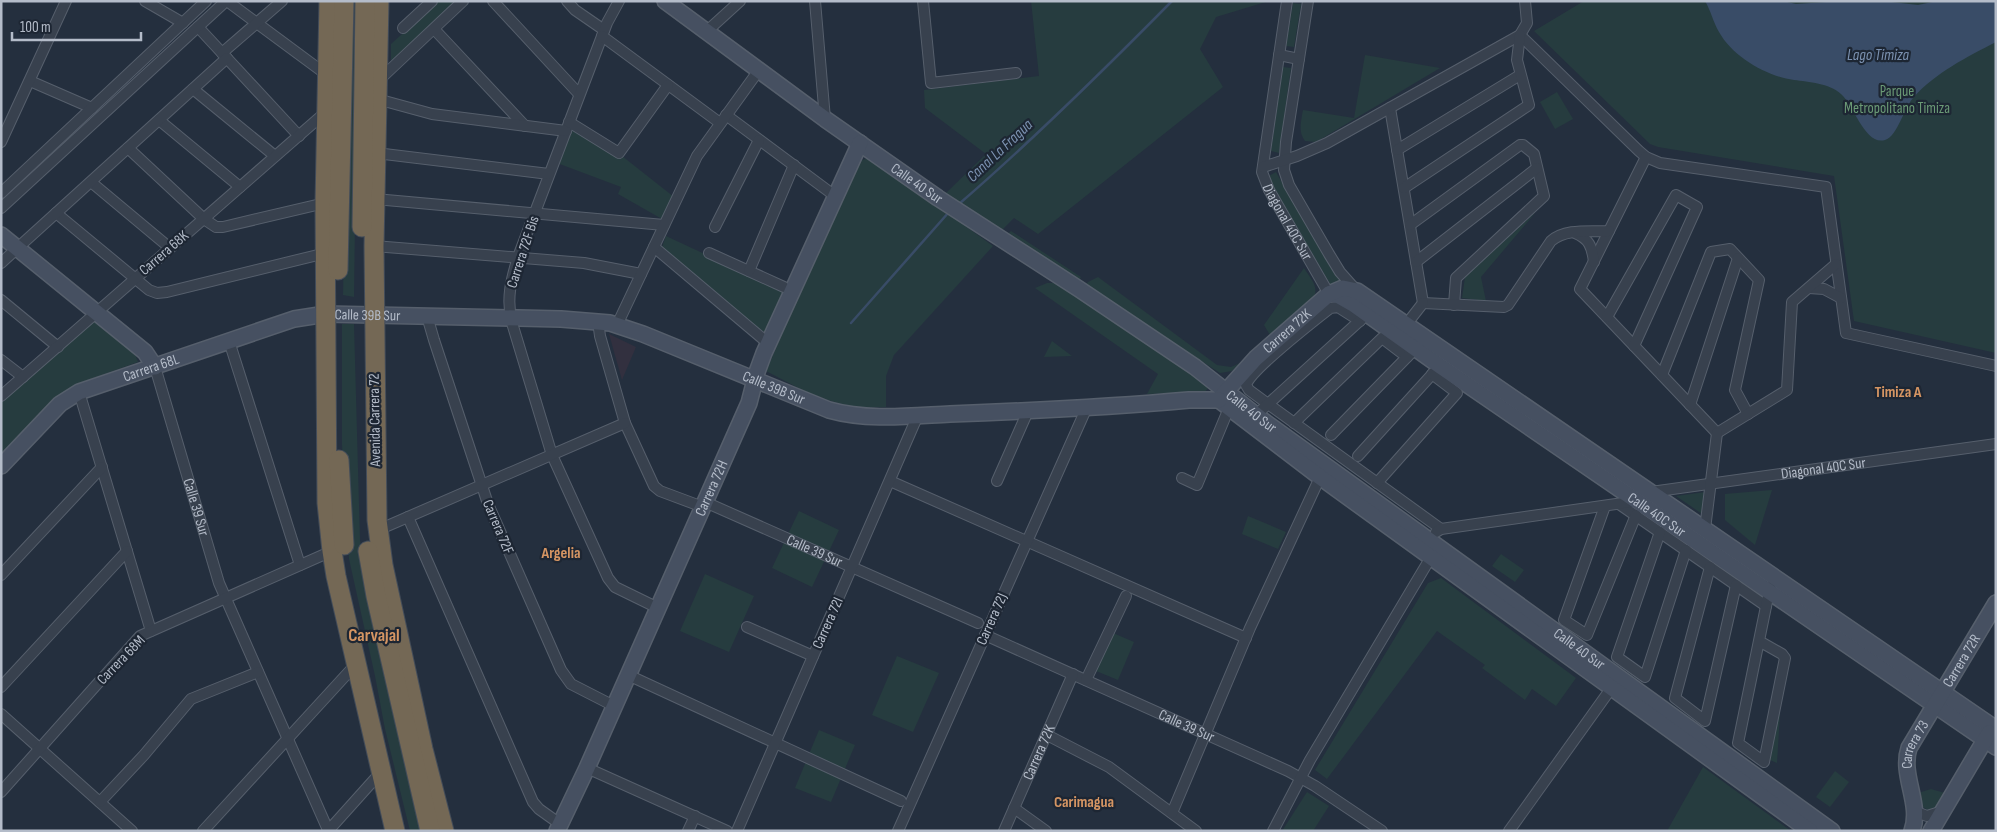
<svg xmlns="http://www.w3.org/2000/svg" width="1997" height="832" viewBox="0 0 1997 832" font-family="'Sofia Sans Condensed',sans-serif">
	<rect width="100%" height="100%" fill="#242f3e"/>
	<polygon fill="#32303f" points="609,334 636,347 622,380"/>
	<g fill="#263c3f">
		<polygon points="349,1 358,1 354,297 343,295"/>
		<polygon points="439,1 457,1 391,62 391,44"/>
		<polygon points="1031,1 1269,1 1216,17 1200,49 1223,87 1038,234 1014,218 1001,231 946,193 986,154 925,108 924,90 1039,76"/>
		<polygon points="1584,1 1996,1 1996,353 1854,321 1834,176 1658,147 1650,144 1534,31"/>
		<polygon points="1293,3 1301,4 1294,47 1286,46"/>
		<path d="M1365,55L1440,68L1316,142L1305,141C1298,132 1301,121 1303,110L1354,118Z"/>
		<polygon points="1283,67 1291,68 1279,153 1271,151"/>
		<polygon points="1557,92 1573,119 1555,129 1540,102"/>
		<polygon points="573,130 622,156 674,197 662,219 618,194 621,187 557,163"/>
		<polygon points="868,158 935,204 993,246 894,355 886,376 886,407 857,408 831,401 808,393 766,371 857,162"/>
		<polygon points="1276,172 1332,270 1343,284 1332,287 1267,177"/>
		<polygon points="1536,212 1481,277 1486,301 1462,298 1465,277"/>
		<polygon points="1011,231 1081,277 1078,282 1007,235"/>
		<polygon points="666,236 786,292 766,338 662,247"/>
		<path d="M1304,268C1310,278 1319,286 1314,297L1270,335L1264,325Z"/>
		<polygon points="1098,277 1217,365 1231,367 1240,363 1232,371 1220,373 1085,286 1088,282"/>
		<polygon points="1047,283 1057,283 1210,385 1205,392 1147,394 1158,374 1035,288"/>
		<polygon points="96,317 134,351 138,362 91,379 59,395 1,456 1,400"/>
		<polygon points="342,324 354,324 360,540 365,574 423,831 410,831 385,729 375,676 349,559 342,445"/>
		<polygon points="1052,341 1072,356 1044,357"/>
		<polygon points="1772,490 1755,545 1725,520 1725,494"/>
		<polygon points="1706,492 1705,516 1676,496"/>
		<polygon points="799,511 839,530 812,587 772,568"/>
		<polygon points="1248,516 1286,532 1278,549 1242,534"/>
		<polygon points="1501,554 1524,570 1515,582 1492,566"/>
		<polygon points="705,574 754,596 729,652 680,631"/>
		<polygon points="1441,578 1576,678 1556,706 1532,689 1525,700 1482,668 1485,665 1437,631 1327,779 1315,770 1428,583"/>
		<polygon points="1113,633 1134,642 1118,680 1096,671"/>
		<polygon points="897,656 939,673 913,732 872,715"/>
		<polygon points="1778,713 1780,714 1777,763 1770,760"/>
		<polygon points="819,730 855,745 831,802 795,788"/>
		<polygon points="1703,767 1791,831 1667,831"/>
		<polygon points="1835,771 1849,782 1830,807 1816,797"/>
		<polygon points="1931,789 1945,793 1936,807 1928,810 1921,806 1918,793"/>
		<polygon points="1307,792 1329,806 1313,831 1282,831"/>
	</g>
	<path fill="#394c67" d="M1705,1H1783L1796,4L1826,2L1883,1L1918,5L1937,1H1996V42C1967,57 1935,73 1914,97C1904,107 1898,136 1885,140C1865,146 1854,105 1841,94C1829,83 1809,82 1794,80C1766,76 1733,57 1719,32C1713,22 1711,11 1705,1Z"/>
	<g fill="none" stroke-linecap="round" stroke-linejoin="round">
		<g stroke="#394c67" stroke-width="2.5">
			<path d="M959,204C1033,140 1103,71 1172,1"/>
			<polyline points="851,323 949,212"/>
		</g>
		<defs>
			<g id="street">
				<polyline points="145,1 183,23"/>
				<polyline points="227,1 327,75"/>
				<polyline points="493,1 579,94"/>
				<polyline points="567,1 575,10 604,30"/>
				<path d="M619,1L607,23L518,257C511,280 506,299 512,323L552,455L608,578L615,587L658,608"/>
				<polyline points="815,1 825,119"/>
				<polyline points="923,1 931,83 1016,73"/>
				<path id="s1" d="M1287,1L1262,172L1269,190L1329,294"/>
				<polyline points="1308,1 1286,142 1284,170 1289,185 1329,254 1340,272 1356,290"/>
				<polyline points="198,27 299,136"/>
				<polyline points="403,28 432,1"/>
				<polyline points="434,29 525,126"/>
				<polyline points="706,32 740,1"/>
				<polyline points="1520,35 1639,151 1646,157 1660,163 1826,187 1846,333 1996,366"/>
				<polyline points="602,36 720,123"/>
				<polyline points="222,53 282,1"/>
				<polyline points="1279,55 1299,59"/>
				<polyline points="30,81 92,108"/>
				<polyline points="378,81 463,1"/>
				<polyline points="193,89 275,156"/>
				<polyline points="377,99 432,114 566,131"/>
				<polyline points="1390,108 1423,303"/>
				<polyline points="726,115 835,196"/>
				<polyline points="159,120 240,187"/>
				<polyline points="569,122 619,153 668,85"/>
				<polyline points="1,142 66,1"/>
				<polyline points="128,148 204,219 216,227 223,227 325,203"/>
				<polyline points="1397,150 1520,75"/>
				<polyline points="376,153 549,174"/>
				<polyline points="1646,157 1580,289 1717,433"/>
				<polyline points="1263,167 1297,156 1327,143 1520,35 1527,23 1525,1"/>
				<polyline points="91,182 170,248"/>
				<polyline points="1404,188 1529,105 1517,60 1520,35"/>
				<polyline points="1,193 206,1"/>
				<polyline points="375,199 664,225"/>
				<polyline points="1,208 226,1"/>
				<polyline points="56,213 149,290 157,293 167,292 326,253"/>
				<polyline points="1410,225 1520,145 1523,145 1534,154 1544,196 1456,278 1454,305"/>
				<polyline points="715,227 759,140"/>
				<path d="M1575,233C1589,239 1592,246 1594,262"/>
				<polyline points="374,246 584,263 641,274"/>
				<polyline points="654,247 769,344"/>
				<polyline points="709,253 784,287"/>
				<polyline points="1416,262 1537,168"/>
				<polyline points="1,263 227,58"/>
				<polyline points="749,271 794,165"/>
				<polyline points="1809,288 1824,289 1841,298"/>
				<polyline points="1,300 58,347"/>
				<path d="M1423,303L1504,307L1508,305L1551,241C1566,228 1590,232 1609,231"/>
				<polyline points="427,316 434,340 488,504 561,670 571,684 614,706"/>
				<polyline points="1607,317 1676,195 1697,207 1634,346"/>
				<polyline points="598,321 600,336 625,423 654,486 660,491 703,507"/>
				<path d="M1360,321L1338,307L1330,308C1314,321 1251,369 1246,385L1249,390L1268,404L1441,529"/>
				<polyline points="617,325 697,156 759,70"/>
				<polyline points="1402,330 1423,303"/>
				<polyline points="229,341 300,565"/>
				<polyline points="1,360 23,377"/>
				<path id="s2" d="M155,367L219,583L328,830"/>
				<polyline points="1662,375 1711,252 1730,249 1759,280 1735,390 1748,414"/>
				<polyline points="79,392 151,631"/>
				<polyline points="1,396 327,111"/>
				<polyline points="1690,405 1738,258"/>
				<polyline points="1256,415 1365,316"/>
				<polyline points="1294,423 1382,338 1407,357"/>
				<polyline points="1717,433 1787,390 1792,302 1836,264"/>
				<polyline points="1331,435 1411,353"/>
				<polyline points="1358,456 1436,370"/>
				<polyline points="1182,478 1197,485 1229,408"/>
				<polyline points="890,481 1246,638"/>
				<polyline points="997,481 1028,411"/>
				<polyline points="1377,483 1457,393 1432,374"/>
				<path id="s3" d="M1651,492L1996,444"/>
				<path id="s4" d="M705,502L978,623"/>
				<polyline points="1619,504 1766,606"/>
				<polyline points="1605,506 1564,620 1587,635 1636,515"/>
				<polyline points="408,517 533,802 539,809 560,824"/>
				<polyline points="1705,529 1717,433"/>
				<polyline points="378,530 625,423"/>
				<polyline points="1436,532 1441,529 1637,501"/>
				<polyline points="1660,532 1617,657 1645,677 1686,550"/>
				<polyline points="1710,567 1675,698 1705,721 1736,585"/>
				<polyline points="1,575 102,467"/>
				<polyline points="747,627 813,656"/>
				<path id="s5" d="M985,635L1288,771L1315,786L1382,831"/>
				<polyline points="1759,641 1782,654 1785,658 1764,762 1738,743 1770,587"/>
				<polyline points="628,675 901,801"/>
				<polyline points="1086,680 1126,596"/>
				<polyline points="1,687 127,551"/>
				<polyline points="1,714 132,831"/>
				<polyline points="1047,735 1109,767 1196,831"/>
				<polyline points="587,768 727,831"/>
				<polyline points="1,792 140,636 332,551"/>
				<polyline points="100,802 144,755 191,699 258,672"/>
				<polyline points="1014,808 1046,831"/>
				<polyline points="1914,811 1927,816 1943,811"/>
				<polyline points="1172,813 1250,628 1322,473"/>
				<polyline points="203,831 357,663"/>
				<polyline points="328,831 381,772"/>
				<polyline points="688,831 695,816"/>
				<polyline points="737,831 918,415"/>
				<polyline points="898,831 1087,407"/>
				<path id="s6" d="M1004,831L1073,674"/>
				<polyline points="1273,831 1310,760 1431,557"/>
				<polyline points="1509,831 1615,683"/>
			</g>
			<g id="secondary">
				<path id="s7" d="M665,1L825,119L938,198L1079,289L1195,367L1261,419L1832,831"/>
				<polyline points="1,235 145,352 155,367"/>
				<path id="s8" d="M1329,294L1339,296L1353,304L1440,366L1996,747"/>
				<path id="s9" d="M1220,398L1256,358L1329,294L1343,288L1357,291L1996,729"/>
				<polyline points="1219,400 1320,477 1810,831"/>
				<path id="s10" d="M1,466L60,404L79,392L294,319L326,314L561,319L610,323L643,334L829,410C868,421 910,416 950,414C1030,411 1110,407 1189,400H1219"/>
				<path id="s11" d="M557,831L587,768L749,403L757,372L764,353L860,143"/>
				<path id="s12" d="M1912,831C1922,804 1900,775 1909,748L1996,603"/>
				<polyline points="1931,831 1989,733"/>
			</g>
			<g id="highway">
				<polyline points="329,1 325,203 327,503 332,551 336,576 395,831"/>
				<polyline points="379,1 374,246 377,520 383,565 423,749 444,831"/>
				<polyline points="362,227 365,1"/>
				<polyline points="338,270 344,1"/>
				<polyline points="339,460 344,545"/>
				<polyline points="368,551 376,596 430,831"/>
			</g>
		</defs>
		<use href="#street" stroke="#565f6c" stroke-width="12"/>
		<use href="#secondary" stroke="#565f6c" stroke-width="18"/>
		<use href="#highway" stroke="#434c59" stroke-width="21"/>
		<use href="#street" stroke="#38414e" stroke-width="10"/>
		<use href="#secondary" stroke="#465061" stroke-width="15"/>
		<use href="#highway" stroke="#746855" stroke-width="19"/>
	</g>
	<g text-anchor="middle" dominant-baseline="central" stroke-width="4.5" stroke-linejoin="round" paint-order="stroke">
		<g font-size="15" fill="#6b9a76" stroke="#1d2633">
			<text x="1897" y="91">Parque<tspan x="1897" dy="17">Metropolitano Timiza</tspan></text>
		</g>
		<g font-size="15" fill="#b4bcc9" stroke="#1d2633">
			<text stroke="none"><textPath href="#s7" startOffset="311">Calle 40 Sur</textPath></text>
			<text stroke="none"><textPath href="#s1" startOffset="229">Diagonal 40C Sur</textPath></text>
			<text transform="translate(523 252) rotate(-72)">Carrera 72F Bis</text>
			<text transform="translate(164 253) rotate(-41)">Carrera 68K</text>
			<text stroke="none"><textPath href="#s10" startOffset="409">Calle 39B Sur</textPath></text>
			<text stroke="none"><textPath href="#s9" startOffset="95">Carrera 72K</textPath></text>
			<text stroke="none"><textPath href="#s10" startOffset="184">Carrera 68L</textPath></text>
			<text stroke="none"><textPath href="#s10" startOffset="828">Calle 39B Sur</textPath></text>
			<text stroke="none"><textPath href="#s7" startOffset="716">Calle 40 Sur</textPath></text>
			<text transform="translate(375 420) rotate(-91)">Avenida Carrera 72</text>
			<text stroke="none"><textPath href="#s3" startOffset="174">Diagonal 40C Sur</textPath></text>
			<text stroke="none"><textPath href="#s11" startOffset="376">Carrera 72H</textPath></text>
			<text stroke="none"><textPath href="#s2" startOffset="146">Calle 39 Sur</textPath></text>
			<text stroke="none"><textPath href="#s8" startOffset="396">Calle 40C Sur</textPath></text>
			<text transform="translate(498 527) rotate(67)">Carrera 72F</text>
			<text stroke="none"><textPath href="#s4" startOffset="120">Calle 39 Sur</textPath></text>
			<text transform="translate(992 619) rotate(-66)">Carrera 72J</text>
			<text transform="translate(828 623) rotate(-66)">Carrera 72I</text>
			<text stroke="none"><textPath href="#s7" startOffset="1121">Calle 40 Sur</textPath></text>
			<text transform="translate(121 660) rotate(-46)">Carrera 68M</text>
			<text stroke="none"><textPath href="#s12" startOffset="186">Carrera 72R</textPath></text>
			<text stroke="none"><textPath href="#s5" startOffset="221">Calle 39 Sur</textPath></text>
			<text stroke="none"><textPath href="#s12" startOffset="89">Carrera 73</textPath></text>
			<text stroke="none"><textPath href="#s6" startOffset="86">Carrera 72K</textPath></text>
		</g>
		<g font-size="16" font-style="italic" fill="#7c92b1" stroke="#1d2633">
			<text x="1878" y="55">Lago Timiza</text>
			<text transform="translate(1000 151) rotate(-43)">Canal La Fragua</text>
		</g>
		<g font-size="16" font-weight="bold" fill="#d59563" stroke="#1d2633">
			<text x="1898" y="392">Timiza A</text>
			<text x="561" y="553">Argelia</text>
			<text x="1084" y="802">Carimagua</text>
		</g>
		<g font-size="18" font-weight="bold" fill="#d59563" stroke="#1d2633">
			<text x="374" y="635">Carvajal</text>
		</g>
	</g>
	<rect width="1997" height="832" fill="none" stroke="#b4bcc9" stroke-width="5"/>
	<path d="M12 32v8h129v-8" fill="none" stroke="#b4bcc9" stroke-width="2.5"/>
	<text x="20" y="32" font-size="15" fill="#b4bcc9" stroke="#1d2633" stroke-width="4" paint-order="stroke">100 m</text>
</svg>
